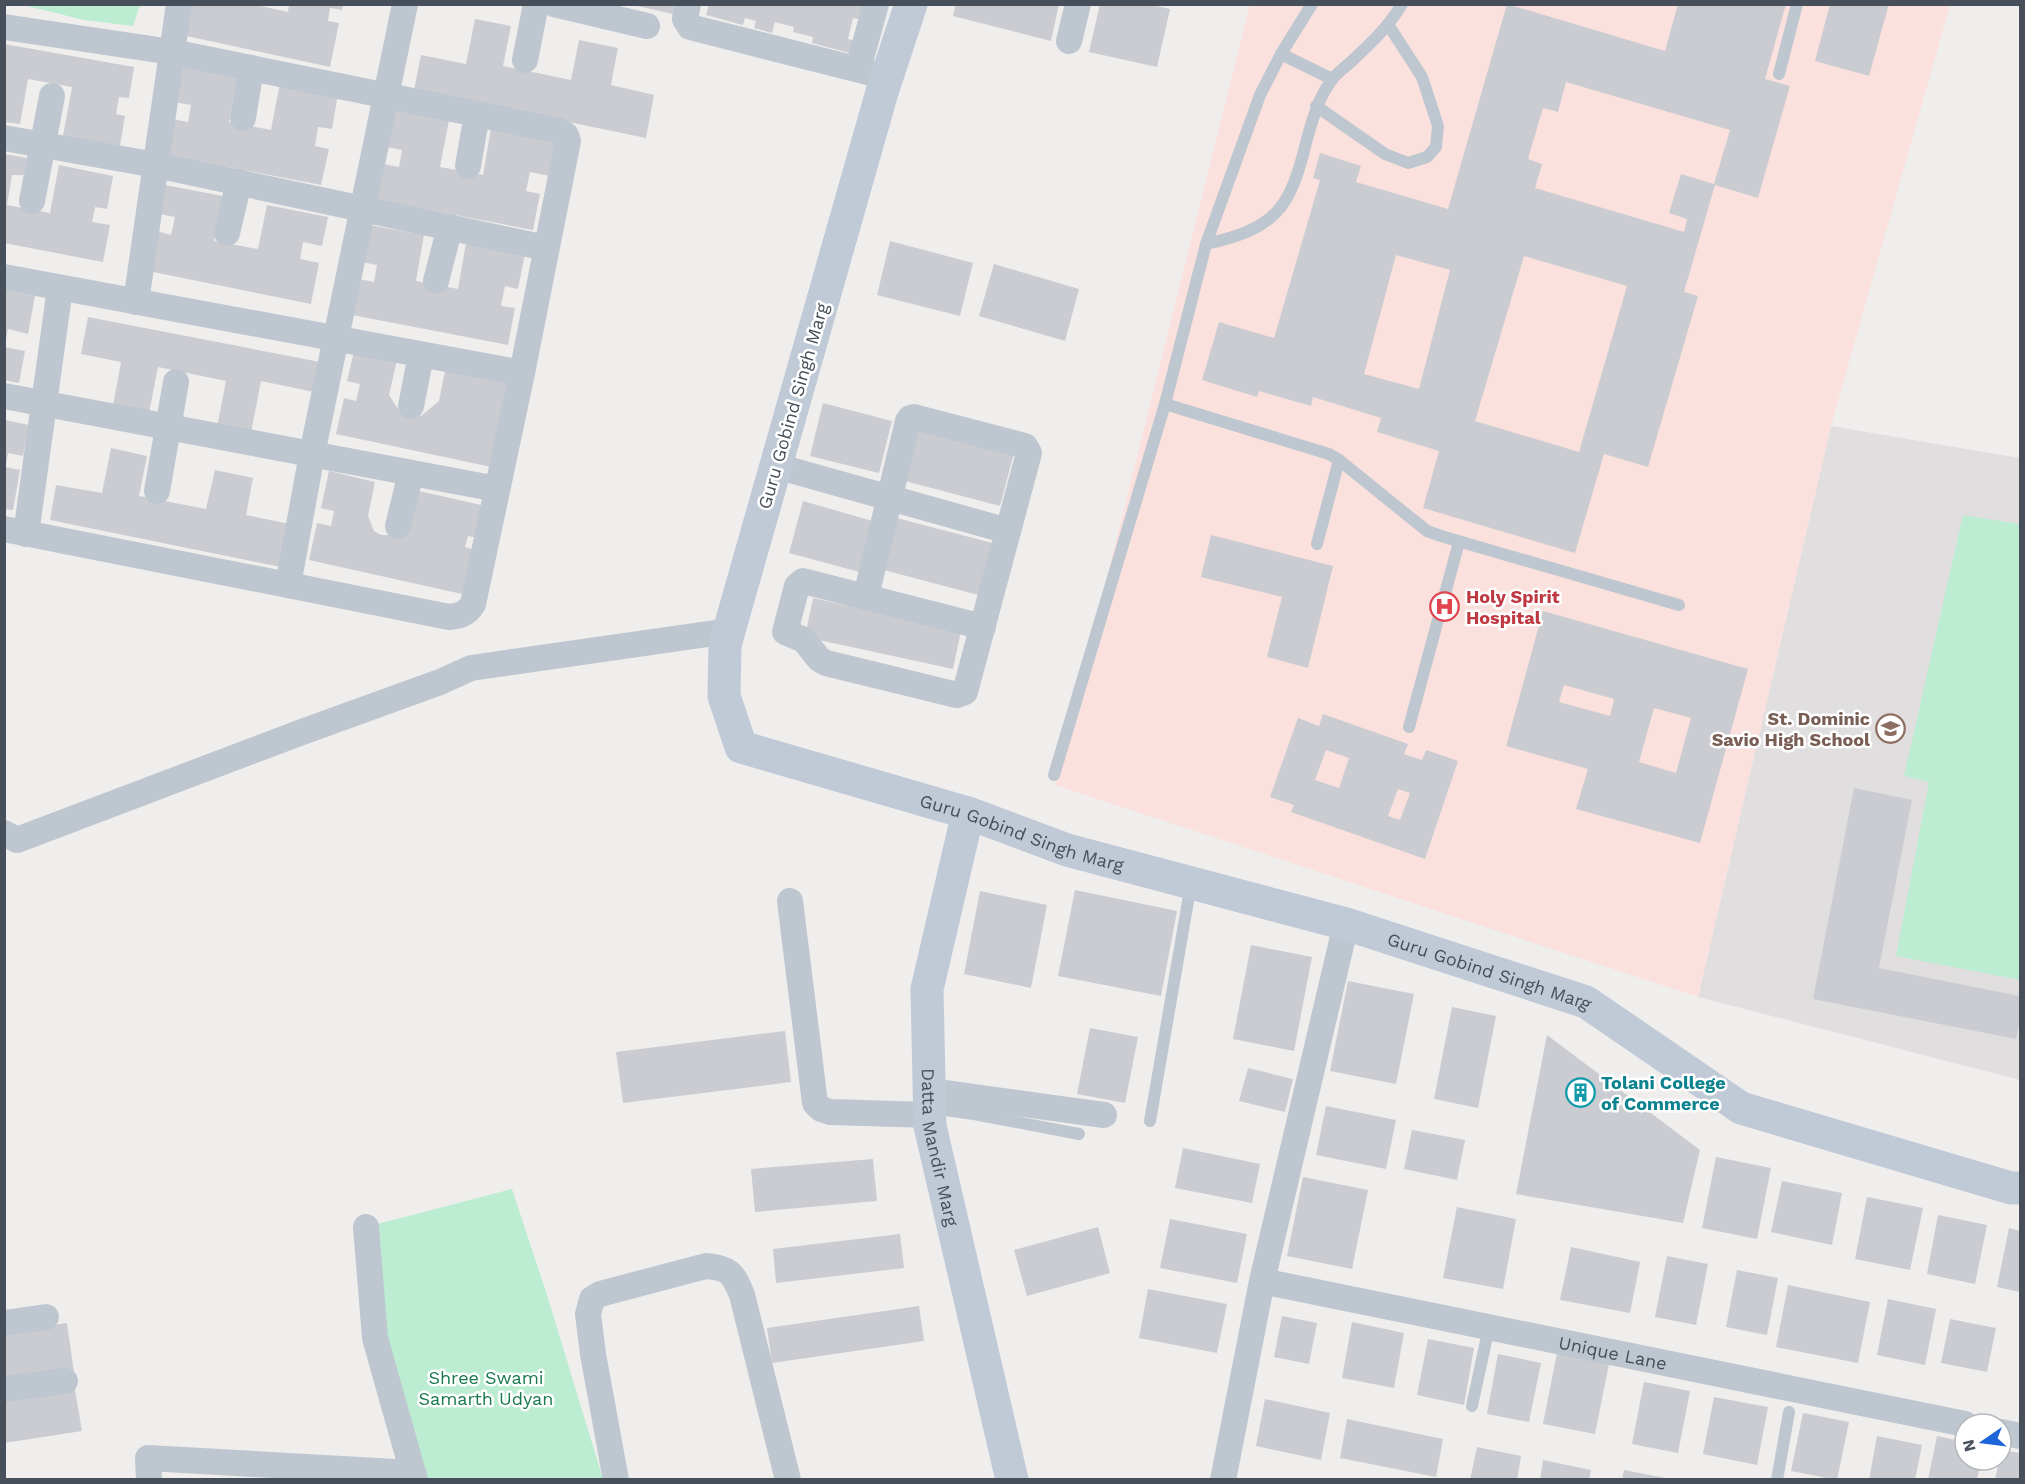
<svg xmlns="http://www.w3.org/2000/svg" width="2025" height="1484" viewBox="0 0 2025 1484" font-family="'Work Sans',sans-serif">
	<rect width="100%" height="100%" fill="#f0eded"/>
	<polygon fill="#e1dedf" points="1831,426 2020,458 2020,1080 1698,997"/>
	<polygon fill="#fae1dd" points="1250,5 1950,5 1831,426 1698,997 1055,785"/>
	<g fill="#bcedd2">
		<polygon points="23,5 140,5 133,26 84,20"/>
		<polygon points="1963,515 2020,524 2020,980 1896,956 1929,782 1904,776"/>
		<polygon points="512,1189 547,1295 603,1479 419,1479 396,1386 366,1227"/>
	</g>
	<g fill="#caccd2" fill-rule="evenodd">
		<polygon points="183,4 252,4 288,12 289,4 343,4 342,10 330,8 328,21 339,23 330,67 177,34"/>
		<polygon points="709,4 865,4 862,20 853,18 848,39 856,41 853,54 812,43 813,37 793,32 794,27 775,22 772,33 754,28 756,21 745,18 743,25 706,15"/>
		<polygon points="956,4 1059,4 1051,41 953,16"/>
		<polygon points="1100,4 1147,4 1170,9 1157,67 1089,52"/>
		<path d="M1507,4L1665,51L1678,4H1786L1765,79L1790,86L1758,198L1715,185L1684,292L1698,296L1648,467L1604,454L1575,553L1423,508L1439,451L1377,432L1381,418L1313,397L1311,406L1259,391L1257,397L1202,380L1219,322L1274,338L1320,180L1313,178L1320,153L1361,166L1356,182L1448,209ZM1566,82L1730,130L1714,184L1681,174L1669,213L1687,219L1684,232L1535,188L1542,164L1528,159L1543,108L1558,112ZM1396,255L1450,270L1419,389L1364,374ZM1524,256L1627,286L1579,452L1475,421Z"/>
		<polygon points="1830,4 1889,4 1869,76 1815,61"/>
		<polygon points="633,5 679,5 677,15"/>
		<polygon points="475,19 511,26 503,66 571,80 579,40 618,48 611,85 654,95 646,138 414,90 421,55 466,64"/>
		<polygon points="4,44 134,67 129,98 119,97 116,114 125,116 120,146 63,136 72,87 28,79 20,124 4,122"/>
		<polygon points="182,65 237,75 229,122 271,130 280,83 338,94 332,129 318,127 315,146 329,149 321,185 166,155 172,119 188,122 191,105 175,102"/>
		<polygon points="394,110 449,120 440,167 483,175 491,128 556,141 550,176 530,172 526,191 540,194 533,230 377,200 384,164 399,167 402,150 387,147"/>
		<polygon points="4,154 27,158 24,175 12,175 7,205 50,213 59,165 113,176 107,209 95,207 92,222 110,225 103,262 4,243"/>
		<polygon points="165,185 223,196 214,241 258,249 267,205 328,217 322,246 303,242 300,259 319,263 311,304 148,271 156,231 171,235 175,217 160,214"/>
		<polygon points="369,225 424,235 416,281 458,289 466,243 525,254 518,289 505,286 501,306 515,308 508,345 352,315 359,279 374,282 377,265 362,262"/>
		<polygon points="890,241 973,263 960,316 877,295"/>
		<polygon points="994,264 1079,289 1065,341 979,316"/>
		<polygon points="4,290 35,296 28,334 8,329 6,340"/>
		<polygon points="88,317 320,362 314,392 261,381 251,433 217,427 226,381 158,367 149,413 113,406 121,362 81,354"/>
		<polygon points="4,347 25,351 19,383 4,380"/>
		<polygon points="354,351 397,360 389,395 400,412 421,416 439,401 446,366 515,381 496,468 336,434 344,398 356,401 360,384 347,381"/>
		<polygon points="823,403 892,421 879,473 810,456"/>
		<polygon points="5,420 29,425 23,456 8,453 6,465"/>
		<polygon points="915,427 1014,453 1000,506 901,480"/>
		<polygon points="111,448 147,456 139,496 206,509 215,470 253,478 246,515 290,524 281,567 50,520 56,485 102,493"/>
		<polygon points="5,467 20,470 13,510 5,509"/>
		<polygon points="329,471 375,482 368,516 374,531 381,535 393,535 419,491 490,507 483,539 468,536 465,547 481,551 471,596 309,560 317,523 331,526 334,511 321,508"/>
		<polygon points="803,501 876,522 863,573 789,553"/>
		<polygon points="893,517 996,544 982,596 880,569"/>
		<polygon points="1211,535 1333,566 1308,668 1267,657 1282,597 1201,577"/>
		<polygon points="813,598 961,631 953,669 805,637"/>
		<path d="M1543,611L1748,669L1700,843L1576,809L1588,769L1506,746ZM1564,685L1614,699L1610,716L1559,702ZM1654,708L1691,718L1676,773L1639,762Z"/>
		<path d="M1323,714L1408,744L1404,754L1422,760L1426,750L1458,761L1425,859L1291,812L1294,805L1270,797L1298,718L1319,726ZM1326,750L1349,758L1339,788L1315,780ZM1398,789L1410,793L1400,820L1388,816Z"/>
		<polygon points="1854,788 1912,800 1879,968 2020,996 2020,1019 2016,1039 1813,999"/>
		<polygon points="1075,890 1177,911 1161,996 1058,976"/>
		<polygon points="980,891 1047,905 1031,988 964,974"/>
		<polygon points="1251,945 1312,957 1294,1051 1233,1039"/>
		<polygon points="1348,981 1414,994 1396,1084 1330,1071"/>
		<polygon points="1452,1007 1496,1016 1478,1108 1434,1099"/>
		<polygon points="1090,1028 1138,1037 1125,1103 1077,1094"/>
		<polygon points="785,1031 791,1082 623,1103 616,1052"/>
		<polygon points="1547,1035 1700,1150 1683,1223 1516,1194"/>
		<polygon points="1248,1068 1293,1079 1285,1112 1239,1101"/>
		<polygon points="1326,1106 1396,1120 1386,1169 1316,1155"/>
		<polygon points="1412,1130 1465,1140 1457,1180 1404,1169"/>
		<polygon points="1183,1148 1260,1164 1252,1203 1175,1188"/>
		<polygon points="1716,1157 1771,1168 1757,1239 1702,1228"/>
		<polygon points="873,1159 877,1201 755,1212 751,1169"/>
		<polygon points="1303,1177 1368,1190 1352,1269 1287,1256"/>
		<polygon points="1782,1181 1842,1193 1832,1245 1771,1232"/>
		<polygon points="1867,1197 1923,1208 1910,1270 1855,1259"/>
		<polygon points="1457,1207 1516,1219 1503,1289 1443,1278"/>
		<polygon points="1938,1215 1987,1225 1975,1284 1927,1274"/>
		<polygon points="1170,1219 1247,1234 1237,1283 1160,1268"/>
		<polygon points="1098,1227 1110,1273 1027,1296 1014,1250"/>
		<polygon points="2009,1228 2020,1231 2020,1292 1997,1287"/>
		<polygon points="900,1234 904,1268 776,1283 773,1249"/>
		<polygon points="1571,1247 1640,1262 1630,1313 1560,1300"/>
		<polygon points="1667,1256 1708,1264 1696,1325 1655,1317"/>
		<polygon points="1737,1270 1778,1278 1767,1335 1726,1327"/>
		<polygon points="1788,1285 1870,1302 1858,1363 1776,1347"/>
		<polygon points="1148,1289 1227,1304 1217,1353 1139,1338"/>
		<polygon points="1888,1299 1936,1309 1925,1365 1877,1355"/>
		<polygon points="919,1306 924,1341 772,1363 767,1328"/>
		<polygon points="1282,1316 1317,1323 1309,1364 1274,1357"/>
		<polygon points="1950,1319 1996,1328 1987,1372 1941,1363"/>
		<polygon points="1352,1322 1404,1333 1394,1388 1342,1378"/>
		<polygon points="67,1323 74,1372 4,1382 4,1332"/>
		<polygon points="1428,1339 1474,1348 1464,1405 1417,1395"/>
		<polygon points="1557,1353 1609,1364 1595,1434 1543,1424"/>
		<polygon points="1498,1354 1541,1363 1529,1422 1487,1414"/>
		<polygon points="1644,1382 1690,1391 1678,1453 1632,1444"/>
		<polygon points="74,1384 82,1431 4,1443 4,1395"/>
		<polygon points="1714,1397 1768,1407 1757,1465 1703,1454"/>
		<polygon points="1265,1399 1330,1413 1321,1460 1256,1446"/>
		<polygon points="1803,1413 1849,1422 1837,1480 1791,1471"/>
		<polygon points="1347,1419 1443,1439 1436,1477 1340,1458"/>
		<polygon points="1877,1436 1922,1445 1915,1480 1869,1480"/>
		<polygon points="1937,1436 1965,1442 1965,1460 1981,1460 1977,1480 1928,1480"/>
		<polygon points="1477,1447 1521,1456 1517,1480 1470,1480"/>
		<polygon points="2001,1450 2020,1453 2020,1480 1995,1480 1999,1460 2001,1460"/>
		<polygon points="1543,1460 1591,1470 1589,1480 1540,1480"/>
		<polygon points="1624,1470 1666,1478 1666,1480 1622,1480"/>
	</g>
	<g fill="none" stroke-linecap="round" stroke-linejoin="round">
		<g stroke="#bec7cf" stroke-width="12">
			<polyline points="1312,4 1281,54 1332,79"/>
			<polyline points="1779,74 1797,4"/>
			<polyline points="1316,106 1385,154 1408,163 1427,157 1436,147 1438,126 1422,77 1389,26"/>
			<polyline points="1206,244 1260,95 1281,54"/>
			<polyline points="1165,404 1329,454 1339,460 1427,531 1441,536 1679,605"/>
			<polyline points="1317,544 1339,460"/>
			<polyline points="1409,727 1459,542"/>
			<path d="M1054,775L1165,404L1206,244C1277,228 1290,209 1307,139C1313,118 1318,99 1331,81C1337,72 1347,66 1354,59C1372,42 1389,26 1402,4"/>
			<polyline points="931,1108 974,1114 1079,1134"/>
			<polyline points="1150,1121 1191,884"/>
			<polyline points="1472,1406 1489,1327"/>
			<polyline points="1777,1480 1789,1412"/>
		</g>
		<g stroke="#bec7cf" stroke-width="26">
			<polyline points="554,4 647,26"/>
			<polyline points="688,4 685,19 690,27 887,77"/>
			<path d="M4,27L172,52L560,131L566,135L568,141L522,373L473,604C467,614 459,616 449,617L288,585"/>
			<polyline points="1069,41 1078,4"/>
			<polyline points="525,60 536,4"/>
			<polyline points="858,69 876,4"/>
			<polyline points="243,118 251,68"/>
			<polyline points="4,138 156,165 546,248"/>
			<polyline points="468,166 477,114"/>
			<polyline points="32,201 52,96"/>
			<polyline points="227,233 239,182"/>
			<polyline points="4,277 522,373"/>
			<polyline points="436,281 450,227"/>
			<polyline points="136,302 179,4"/>
			<polyline points="4,396 497,489"/>
			<polyline points="411,406 421,355"/>
			<polyline points="776,466 1008,531"/>
			<polyline points="157,491 176,382"/>
			<polyline points="398,526 411,473"/>
			<polyline points="4,529 288,585 312,454 405,4"/>
			<polyline points="26,534 60,288"/>
			<polyline points="866,596 908,421 910,418 914,417 1025,446 1029,453 965,692 957,695 826,663 819,659 804,640 785,632 797,586 803,581 983,627"/>
			<polyline points="4,833 17,840 302,732 440,682 471,668 729,631"/>
			<polyline points="790,901 815,1103 821,1109 830,1112 930,1115"/>
			<polyline points="930,1091 1104,1115"/>
			<polyline points="366,1227 375,1338 415,1480"/>
			<path id="s1" d="M1262,1281L1965,1424"/>
			<polyline points="4,1323 46,1317"/>
			<polyline points="4,1389 65,1381"/>
			<polyline points="2001,1432 2020,1436"/>
			<polyline points="149,1480 148,1458 413,1473"/>
			<path d="M616,1480L593,1354L588,1314L592,1299L600,1294L706,1266C730,1268 733,1273 742,1295L788,1480"/>
			<polyline points="1223,1480 1262,1281 1346,924"/>
		</g>
		<g stroke="#c0c9d6" stroke-width="33">
			<path id="s2" d="M911,4L882,92L725,645L724,696L741,747L968,813L1067,850L1346,924L1586,1002L1741,1108L2011,1188H2020"/>
			<path id="s3" d="M968,813L927,989L930,1126L1012,1480"/>
		</g>
	</g>
	<defs>
		<symbol id="hospital-ring" viewBox="-11 -11 22 22"><circle r="9.5" fill="#fff" stroke="#e0444e" stroke-width="1.5"/><path d="M-5-5h3v3.5h4V-5h3V5h-3V1.5h-4V5h-3Z" fill="#e0444e"/></symbol>
		<symbol id="school-ring" viewBox="-11 -11 22 22"><circle r="9.5" fill="#fff" stroke="#8d6e63" stroke-width="1.5"/><path d="M0-5L7-2L0 1L-7-2ZM-4 1L0 2.5L4 1V4Q0 6-4 4Z" fill="#8d6e63"/></symbol>
		<symbol id="building-ring" viewBox="-11 -11 22 22"><circle r="9.5" fill="#fff" stroke="#0f9aa8" stroke-width="1.5"/><path d="M-4-6H4V6H1V3H-1V6H-4ZM-2.5-4.3h1.7v1.8h-1.7ZM.8-4.3h1.7v1.8H.8ZM-2.5-1h1.7V.8h-1.7ZM.8-1h1.7V.8H.8Z" fill="#0f9aa8"/></symbol>
	</defs>
	<g fill-rule="evenodd">
		<use href="#hospital-ring" x="1428" y="590" width="33" height="33"/>
		<use href="#school-ring" x="1874" y="712" width="33" height="33"/>
		<use href="#building-ring" x="1564" y="1076" width="33" height="33"/>
	</g>
	<g text-anchor="middle" dominant-baseline="central" stroke-width="5" stroke-linejoin="round" paint-order="stroke">
		<g font-size="18" fill="#464f5a" stroke="#fff">
			<text transform="translate(793 406) rotate(-74)">Guru Gobind Singh Marg</text>
			<text stroke="none"><textPath href="#s2" startOffset="1066">Guru Gobind Singh Marg</textPath></text>
			<text stroke="none"><textPath href="#s2" startOffset="1554">Guru Gobind Singh Marg</textPath></text>
			<text stroke="none"><textPath href="#s3" startOffset="340">Datta Mandir Marg</textPath></text>
			<text stroke="none"><textPath href="#s1" startOffset="358">Unique Lane</textPath></text>
		</g>
		<g font-size="18" font-weight="bold" fill="#be3a42" stroke="#fff" text-anchor="start">
			<text x="1466" y="596">Holy Spirit<tspan x="1466" dy="21">Hospital</tspan></text>
		</g>
		<g font-size="18" font-weight="bold" fill="#785e54" stroke="#fff" text-anchor="end">
			<text x="1870" y="718">St. Dominic<tspan x="1870" dy="21">Savio High School</tspan></text>
		</g>
		<g font-size="18" font-weight="bold" fill="#0d838f" stroke="#fff" text-anchor="start">
			<text x="1601" y="1082">Tolani College<tspan x="1601" dy="21">of Commerce</tspan></text>
		</g>
		<g font-size="18" fill="#19794f" stroke="#fff">
			<text x="486" y="1377">Shree Swami<tspan x="486" dy="21">Samarth Udyan</tspan></text>
		</g>
	</g>
	<rect width="2025" height="1484" fill="none" stroke="#464f5a" stroke-width="12"/>
	<g transform="translate(1983 1442) rotate(256)"><circle r="28" fill="#ffffff" stroke="#b5b9bd" stroke-width="1.5"/>
	<path d="M0-4.5L10 22L0 15L-10 22Z" fill="#1d64da"/>
	<text y="-9" font-size="16" font-weight="bold" text-anchor="middle" fill="#464f5a">N</text>
	</g>
</svg>
